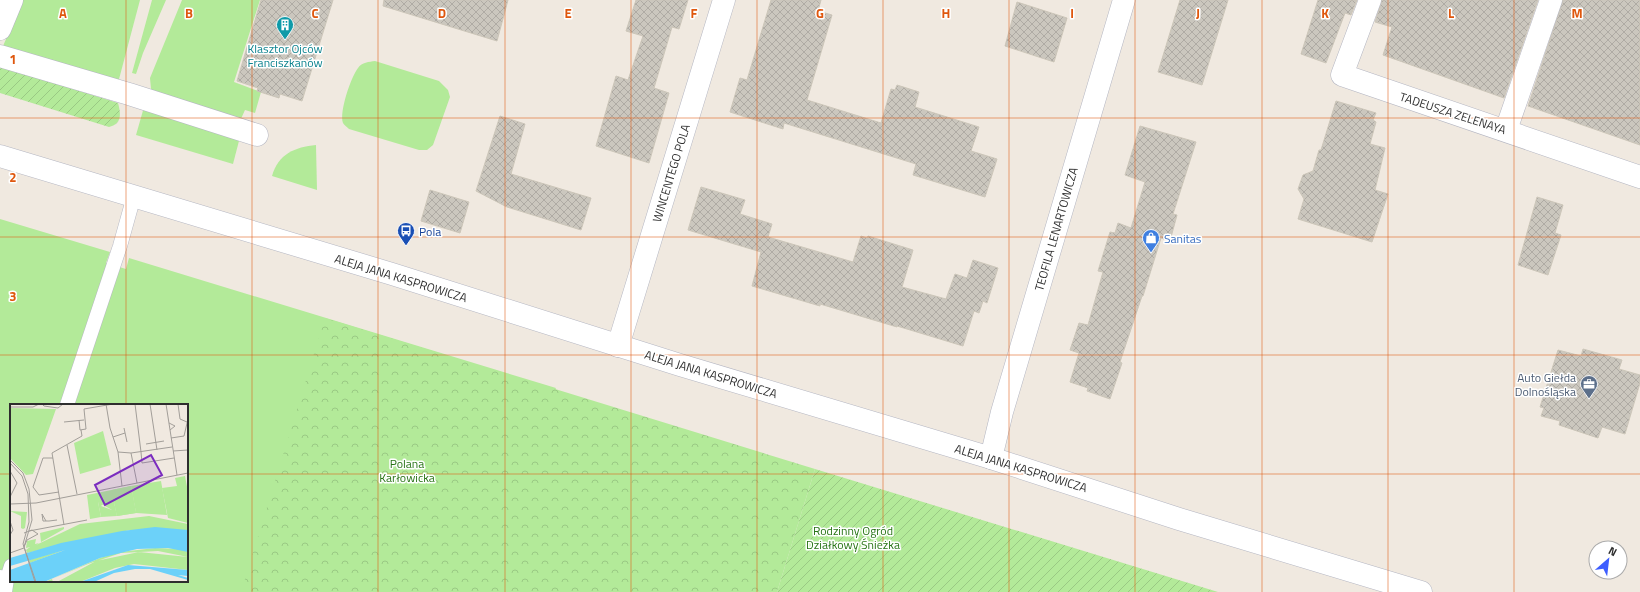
<svg xmlns="http://www.w3.org/2000/svg" width="1640" height="592" viewBox="0 0 1640 592" font-family="'Titillium Web',sans-serif">
	<defs>
		<pattern id="park-crowns" width="20" height="18" patternUnits="userSpaceOnUse"><rect width="20" height="18" fill="#b3ea99"/><path d="M2 6a3 3 0 1 1 6 0M12 15a3 3 0 1 1 6 0" fill="none" stroke="#9ac984"/></pattern>
		<pattern id="garden-furrows" width="10" height="10" patternUnits="userSpaceOnUse"><rect width="10" height="10" fill="#b3ea99"/><path d="M-1 1l2-2M0 10L10 0M9 11l2-2" fill="none" stroke="#9ac984"/></pattern>
		<pattern id="building-cross-hatch" width="8" height="8" patternUnits="userSpaceOnUse"><rect width="8" height="8" fill="#cbc7be"/><path d="M0 0l8 8M0 8l8-8" fill="none" stroke="#afaba4"/></pattern>
	</defs>
	<rect width="100%" height="100%" fill="#f0e9e0"/>
	<g fill="#b3ea99" fill-rule="evenodd">
		<polygon points="23,0 140,0 118,83 3,46"/>
		<polygon points="152,0 166,0 143,53 136,74 132,73"/>
		<polygon points="182,0 260,0 234,82 261,92 255,113 245,110 240,121 154,93 151,89 150,78"/>
		<path d="M375,61L439,81L448,90L450,97L433,145L427,150H419L349,129C347,127 344,125 343,123C339,112 351,77 358,68C362,62 369,62 375,61Z"/>
		<polygon points="144,107 240,137 233,164 136,135"/>
		<path d="M316,145L317,190L272,176C278,154 295,147 316,145Z"/>
		<path d="M0,219L110,252L106,263L126,269L129,258L556,388L448,592H0ZM11,405H187V581H11Z"/>
	</g>
	<polygon fill="url(#park-crowns)" points="325,318 815,469 777,592 241,592"/>
	<g fill="url(#garden-furrows)">
		<path d="M0,66L118,103C121,114 122,124 109,127L0,93Z"/>
		<polygon points="815,469 1218,592 777,592"/>
	</g>
	<g fill="url(#building-cross-hatch)" stroke="#ccc6b9">
		<polygon points="261,0 333,0 302,101 280,94 279,98 257,91 258,88 237,81"/>
		<polygon points="384,0 508,0 497,41 383,6"/>
		<polygon points="636,0 688,0 679,29 672,27 654,88 669,93 649,163 596,146 616,76 628,80 643,36 626,31"/>
		<polygon points="771,0 821,0 818,11 832,15 807,100 881,123 891,89 895,90 897,85 919,92 915,107 979,127 971,151 997,159 985,197 913,175 916,164 784,123 783,129 730,112 740,78 747,80"/>
		<polygon points="1180,0 1228,0 1202,85 1158,72"/>
		<polygon points="1318,0 1357,0 1351,15 1345,13 1326,63 1301,54"/>
		<polygon points="1382,0 1538,0 1504,98 1383,55 1392,27 1375,22"/>
		<polygon points="1563,0 1640,0 1640,145 1528,106"/>
		<polygon points="1017,2 1067,18 1054,62 1005,46"/>
		<polygon points="1336,101 1376,113 1373,120 1376,122 1370,144 1385,148 1375,190 1388,194 1372,242 1298,219 1304,199 1298,189 1303,175 1313,171 1319,150 1321,150"/>
		<polygon points="500,116 525,124 511,174 591,198 581,230 507,207 476,191"/>
		<polygon points="1140,126 1196,142 1173,214 1177,215 1170,241 1161,238 1143,296 1142,296 1120,362 1122,363 1110,399 1087,391 1088,388 1070,382 1079,353 1070,350 1079,323 1088,325 1103,272 1098,271 1110,232 1115,233 1118,223 1131,228 1145,182 1125,175"/>
		<polygon points="701,187 745,200 740,214 772,224 768,237 853,262 861,236 867,238 868,236 913,250 902,287 946,299 955,274 967,278 973,260 998,268 987,303 983,301 979,313 974,311 963,346 897,326 897,327 820,304 820,306 752,286 761,252 688,230"/>
		<polygon points="430,190 469,202 460,233 421,221"/>
		<polygon points="1537,197 1563,205 1555,233 1561,235 1548,275 1518,265"/>
		<polygon points="1583,349 1622,360 1619,369 1640,375 1640,383 1625,434 1602,427 1598,438 1559,425 1560,421 1541,416 1544,408 1540,407 1558,350 1581,356"/>
	</g>
	<g fill="none" stroke-linecap="round" stroke-linejoin="round">
		<defs>
			<g id="lane">
				<polyline points="67,405 120,246 134,196"/>
				<polyline points="0,577 7,579 11,566"/>
				<polyline points="5,592 7,579"/>
			</g>
			<g id="street">
				<polyline points="1370,0 1342,75 1640,177"/>
				<polyline points="0,29 12,0"/>
				<polyline points="0,56 129,94 257,135"/>
				<polyline points="1506,130 1551,0"/>
				<polyline points="618,346 724,0"/>
				<polyline points="991,458 1002,412 1124,0"/>
			</g>
			<polyline id="secondary" points="0,156 392,274 680,365 991,458 1179,519 1421,592"/>
		</defs>
		<use href="#lane" stroke="#b4b6c2" stroke-width="15"/>
		<use href="#street" stroke="#b4b6c2" stroke-width="23"/>
		<use href="#secondary" stroke="#b4b6c2" stroke-width="23"/>
		<use href="#lane" stroke="#fff" stroke-width="14"/>
		<use href="#street" stroke="#fff" stroke-width="22"/>
		<use href="#secondary" stroke="#fff" stroke-width="22"/>
	</g>
	<path fill="none" stroke="#df570e" stroke-width="1" stroke-opacity="0.55" d="M126,0V405M252,0V592M378,0V592M505,0V592M631,0V592M757,0V592M883,0V592M1009,0V592M1135,0V592M1262,0V592M1388,0V592M1514,0V592M0,118H1640M0,237H1640M0,355H1640M0,474H11M187,474H1640M126,581V592"/>
	<defs>
		<symbol id="building-pin" viewBox="-11 -11 22 30"><path d="M0 17L-7.5 6A9.5 9.5 0 1 1 7.5 6Z" fill="#0f9aa8" stroke="#fff"/><path d="M-4-6H4V6H1V3H-1V6H-4ZM-2.5-4.3h1.7v1.8h-1.7ZM.8-4.3h1.7v1.8H.8ZM-2.5-1h1.7V.8h-1.7ZM.8-1h1.7V.8H.8Z" fill="#fff"/></symbol>
		<symbol id="bus-pin" viewBox="-11 -11 22 30"><path d="M0 17L-7.5 6A9.5 9.5 0 1 1 7.5 6Z" fill="#1a4fb4" stroke="#fff"/><path d="M-5-6H5V4H4V6H2V4H-2V6H-4V4H-5ZM-3.5-4V0h7V-4ZM-3.5 1.2v1.5H-2V1.2ZM2 1.2v1.5H3.5V1.2Z" fill="#fff"/></symbol>
		<symbol id="shop-pin" viewBox="-11 -11 22 30"><path d="M0 17L-7.5 6A9.5 9.5 0 1 1 7.5 6Z" fill="#3f7fe0" stroke="#fff"/><path d="M-5-2.5h2.3a2.7 3.5 0 0 1 5.4 0H5L5.5 6h-11ZM-1.5-2.5h3a1.5 2.3 0 0 0-3 0Z" fill="#fff"/></symbol>
		<symbol id="office-pin" viewBox="-11 -11 22 30"><path d="M0 17L-7.5 6A9.5 9.5 0 1 1 7.5 6Z" fill="#5c6f8a" stroke="#fff"/><path d="M-6-3h4V-5.5h4V-3h4V5H-6ZM-1-4.5V-3h2v-1.5ZM-6 0V1H6V0Z" fill="#fff"/></symbol>
	</defs>
	<g fill-rule="evenodd">
		<use href="#building-pin" x="275" y="15" width="20" height="27"/>
		<use href="#bus-pin" x="396" y="221" width="20" height="27"/>
		<use href="#shop-pin" x="1141" y="228" width="20" height="27"/>
		<use href="#office-pin" x="1579" y="374" width="20" height="27"/>
	</g>
	<g text-anchor="middle" dominant-baseline="central" stroke-width="3" stroke-linejoin="round" paint-order="stroke">
		<g font-size="12" fill="#0d838f" stroke="#fff">
			<text x="285" y="48">Klasztor Ojców<tspan x="285" dy="14">Franciszkanów</tspan></text>
		</g>
		<g font-size="12" fill="#2e2e2e" stroke="#fff">
			<text transform="translate(1453 113) rotate(18)">TADEUSZA ZELENAYA</text>
			<text transform="translate(671 173) rotate(-73)">WINCENTEGO POLA</text>
			<text transform="translate(1056 229) rotate(-74)">TEOFILA LENARTOWICZA</text>
			<text transform="translate(401 278) rotate(17)">ALEJA JANA KASPROWICZA</text>
			<text transform="translate(711 374) rotate(17)">ALEJA JANA KASPROWICZA</text>
			<text transform="translate(1021 468) rotate(17)">ALEJA JANA KASPROWICZA</text>
		</g>
		<g font-size="12" fill="#164399" stroke="#fff" text-anchor="start">
			<text x="419" y="231">Pola</text>
		</g>
		<g font-size="12" fill="#366cbe" stroke="#fff" text-anchor="start">
			<text x="1164" y="238">Sanitas</text>
		</g>
		<g font-size="12" fill="#4e5e75" stroke="#fff" text-anchor="end">
			<text x="1576" y="377">Auto Giełda<tspan x="1576" dy="14">Dolnośląska</tspan></text>
		</g>
		<g font-size="12" fill="#277415" stroke="#fff">
			<text x="407" y="463">Polana<tspan x="407" dy="14">Karłowicka</tspan></text>
			<text x="853" y="530">Rodzinny Ogród<tspan x="853" dy="14">Działkowy Śnieżka</tspan></text>
		</g>
	</g>
	<g transform="translate(10 404)">
		<rect width="178" height="178" fill="#f0e9e0"/>
		<path d="M121,82L126,109L107,112L104,98L102,106L88,98L91,113L80,115L77,91ZM0,107L17,108L15,124L13,125L11,124V112ZM139,112L178,120V126H120L17,149L16,146L20,143L16,144L17,137L26,135L25,140L29,139L26,141L70,120ZM54,123V125L31,138L30,129ZM145,144L172,145L178,148V153L148,147L111,149L78,160L42,175L43,178H35L90,154L110,148ZM55,146L20,159L19,156L43,149ZM129,148L178,153V166L124,160L105,164L70,178H47L86,157Z" fill="#b3ea99"/>
		<path d="M88,98L94,99L91,102L102,106L100,100L104,98L107,112L91,113Z" fill="#b3ea99"/>
		<path d="M175,72L178,88V119L158,114L152,84L167,82L165,74ZM121,82L126,109L107,112L102,86Z" fill="#b3ea99"/>
		<path d="M0,4L46,5L23,70L16,71L0,54ZM93,27L101,61L70,70L64,39ZM151,77L157,111L126,109L121,82Z" fill="#b3ea99"/>
		<path d="M145,123L178,126V148L158,144L127,145L90,154L34,178H0V166L55,146L0,162V154L51,139L112,127ZM118,161L178,166V172L168,171L178,174V176L140,165H125L104,169L84,178H70Z" fill="#6cd1f9"/>
		<path fill="none" stroke="#a29e99" stroke-width="1" d="M32,0L34,2L48,4L53,0M96,0L100,24L108,48L112,82M125,0L131,48M140,0L147,46M156,0L167,71M168,0L170,15L177,18M0,3H23L29,0M69,16L70,26L76,25L74,5L103,0M54,18L74,16M159,19L165,22L160,26M114,24L117,38M103,33L115,29M161,34L174,32L178,15M136,40L154,37M57,41L67,90M163,47L178,46M108,48L121,49L162,43M131,48L132,59L164,54M121,49L127,79M43,54H33L23,83L29,91L49,88M0,56L13,69L19,85L22,116L14,143L25,178M0,59L12,72L18,90L19,118L13,140L26,178M0,67L7,79L0,93M0,100L26,99L178,69M0,117L3,126L0,131M36,117L32,110L33,117H39L47,116M54,121L42,49L72,32L71,26M19,127L77,116M14,143L17,136L28,130L22,126L14,129M0,149L14,144"/>
		<path fill="#7b2cbf" fill-opacity="0.15" stroke="#7b2cbf" stroke-width="2" d="M141,51L152,71L95,101L85,81Z"/>
		<rect width="178" height="178" fill="none" stroke="#2e2e2e" stroke-width="2"/>
	</g>
	<g font-size="13" text-anchor="middle" font-weight="bold" fill="#df570e" stroke="#fff" stroke-width="3" stroke-linejoin="round" paint-order="stroke">
		<text x="63" y="18">A</text>
		<text x="189" y="18">B</text>
		<text x="315" y="18">C</text>
		<text x="442" y="18">D</text>
		<text x="568" y="18">E</text>
		<text x="694" y="18">F</text>
		<text x="820" y="18">G</text>
		<text x="946" y="18">H</text>
		<text x="1072" y="18">I</text>
		<text x="1198" y="18">J</text>
		<text x="1325" y="18">K</text>
		<text x="1451" y="18">L</text>
		<text x="1577" y="18">M</text>
		<text x="13" y="64">1</text>
		<text x="13" y="182">2</text>
		<text x="13" y="301">3</text>
	</g>
	<g transform="translate(1608 560) rotate(28)"><circle r="19" fill="#ffffff" stroke="#ababab"/>
	<path d="M0-3L7 15L0 10L-7 15Z" fill="#3e5eff"/>
	<text y="-6" font-size="11" font-weight="bold" text-anchor="middle" fill="#2e2e2e">N</text>
	</g>
</svg>
